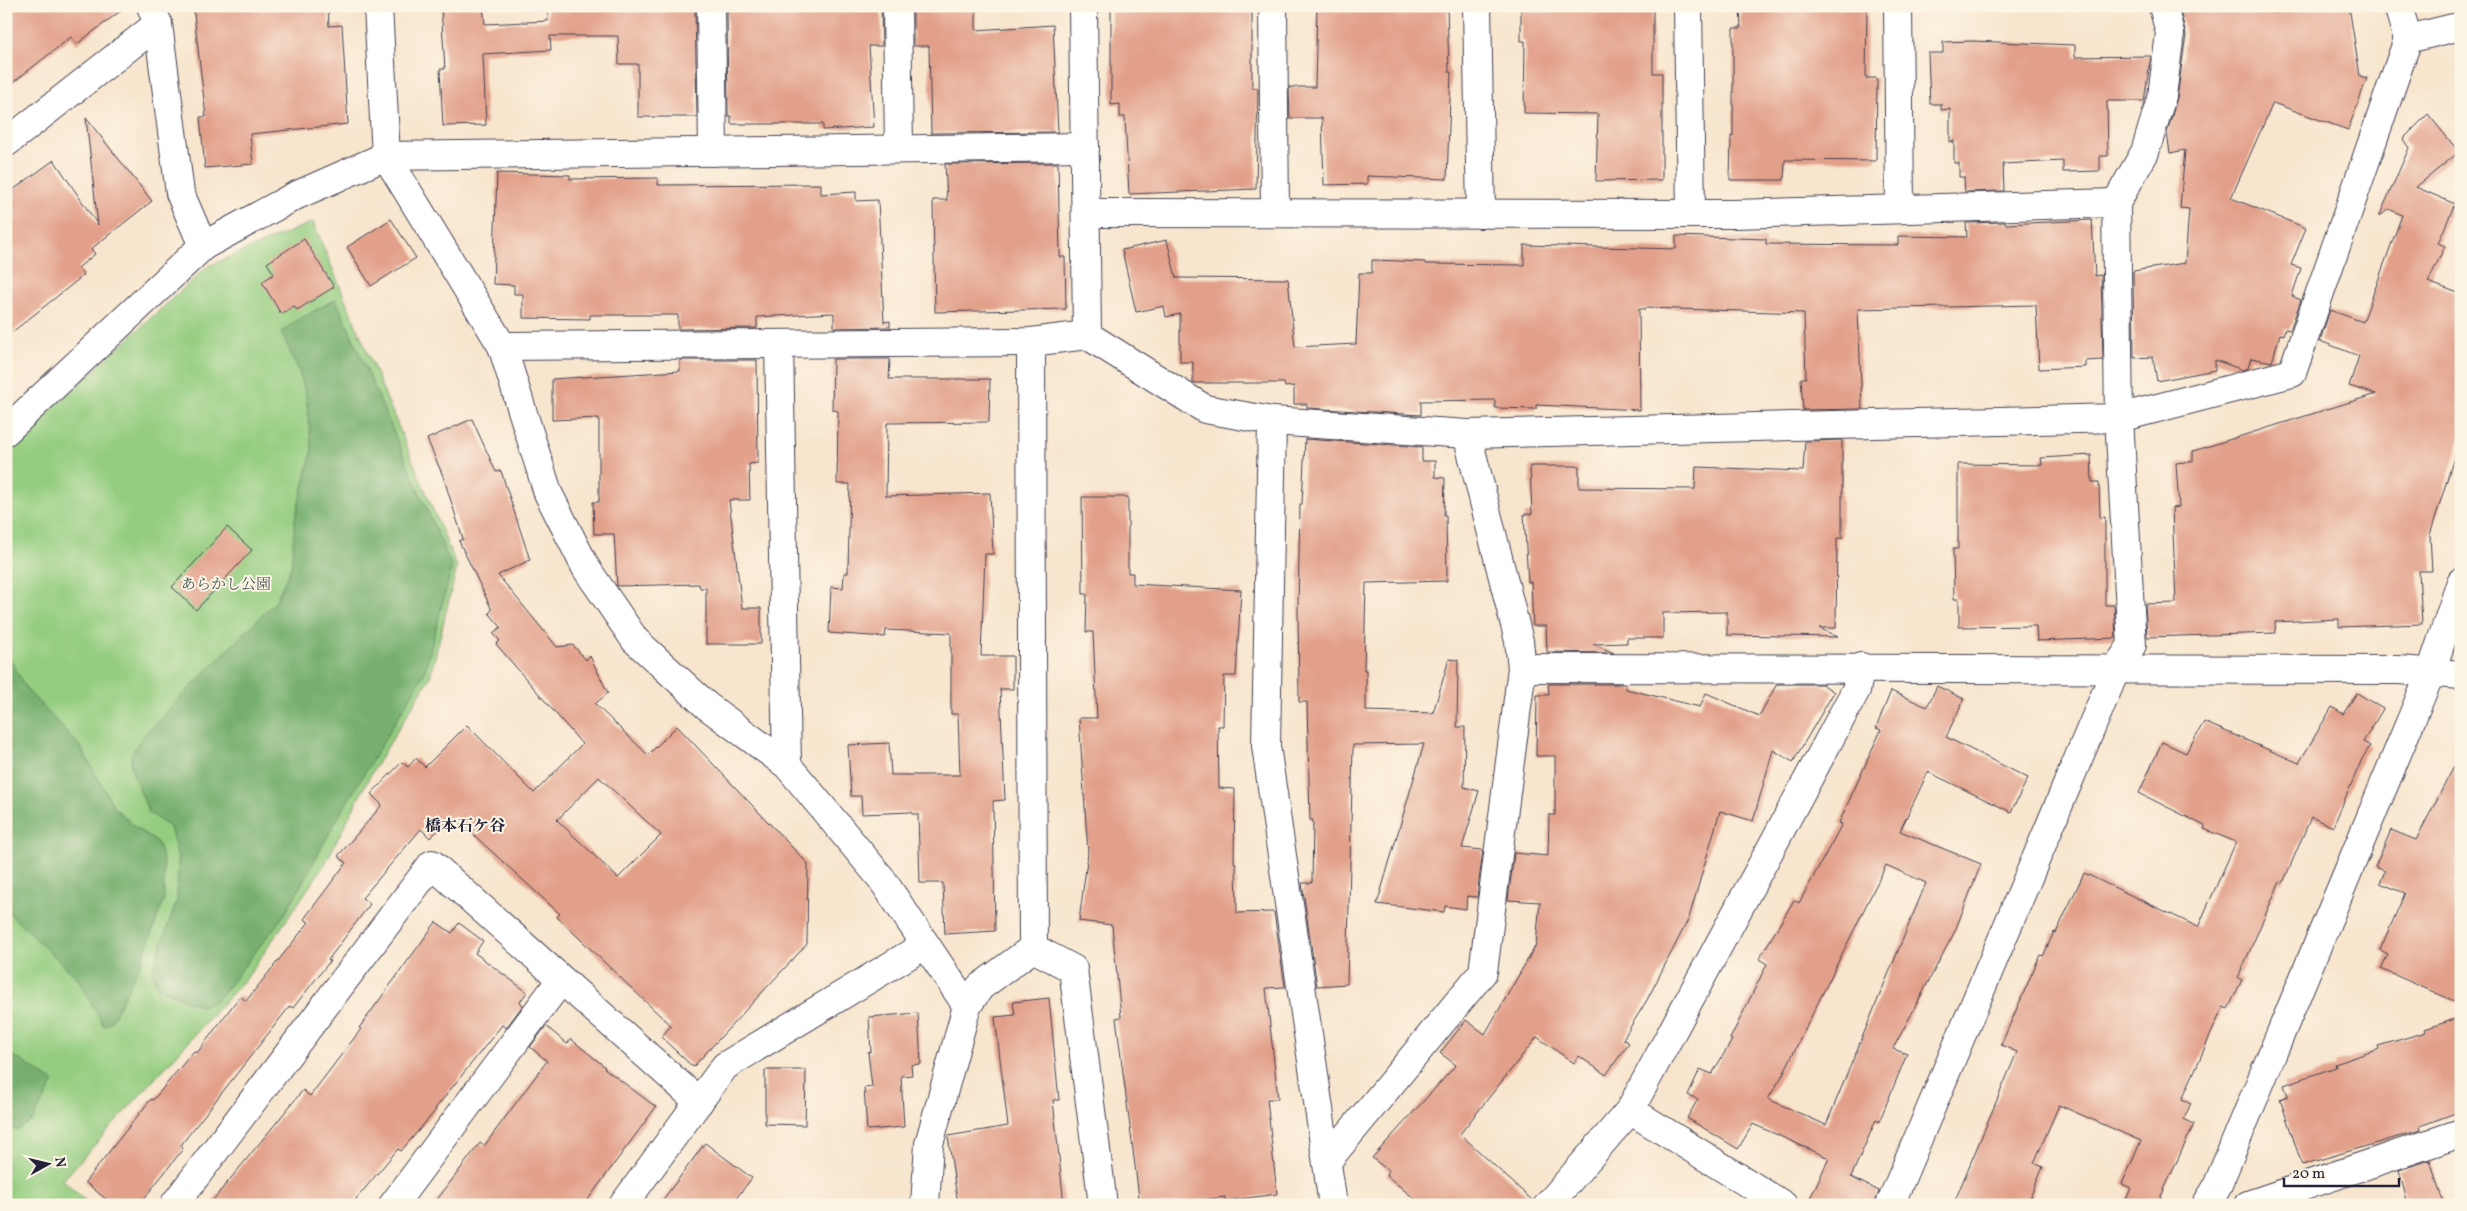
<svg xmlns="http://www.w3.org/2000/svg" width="2467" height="1211" viewBox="0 0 2467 1211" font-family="Vollkorn,'Noto Serif JP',serif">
	<rect width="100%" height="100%" fill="#fcf5e5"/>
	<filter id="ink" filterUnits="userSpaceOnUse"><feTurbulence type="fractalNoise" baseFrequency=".02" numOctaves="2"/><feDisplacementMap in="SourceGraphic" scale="10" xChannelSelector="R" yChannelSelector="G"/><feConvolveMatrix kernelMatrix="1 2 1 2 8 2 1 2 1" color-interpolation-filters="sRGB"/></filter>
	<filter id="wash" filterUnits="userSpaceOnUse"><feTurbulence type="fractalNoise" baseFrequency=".0096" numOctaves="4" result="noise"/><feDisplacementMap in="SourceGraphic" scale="20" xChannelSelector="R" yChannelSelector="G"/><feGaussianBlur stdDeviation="1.12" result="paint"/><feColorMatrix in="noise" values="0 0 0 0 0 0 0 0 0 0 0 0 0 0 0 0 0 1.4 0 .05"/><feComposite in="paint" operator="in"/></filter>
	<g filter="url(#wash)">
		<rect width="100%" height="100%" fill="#f8e5cd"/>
		<polygon fill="#94cd80" stroke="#5b785e" points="313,222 457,567 430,677 371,774 325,864 248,976 63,1180 90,1205 6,1205 6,450 208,266"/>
		<g fill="#77b06e" stroke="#4c6954">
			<polygon points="336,299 452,567 424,674 340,814 285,914 216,1002 200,1006 158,988 152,971 177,900 178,858 170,827 149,813 131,768 131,755 141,738 177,701 275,602 291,568 295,519 312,451 306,395 299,371 281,332 296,321"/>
			<polygon points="6,652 27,690 80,746 114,807 136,828 157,842 163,859 164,899 141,963 111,1022 104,1026 78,979 6,910"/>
			<polygon points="6,1051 54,1082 32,1121 17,1130 6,1127"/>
		</g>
		<g id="blocks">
			<g fill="#e2a08a" fill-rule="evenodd">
				<polygon points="6,6 127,6 77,44 71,37 6,88"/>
				<polygon points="193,6 328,6 329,26 342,25 348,124 250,134 253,164 205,168 200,117 206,117"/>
				<polygon points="441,6 483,6 485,24 548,21 547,6 695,8 697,117 638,117 638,64 619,64 618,36 550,36 551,50 483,54 486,125 443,126 440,69 445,69"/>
				<polygon points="976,6 976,30 1053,25 1058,132 931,133 929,46 913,46 913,7"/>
				<polygon points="1111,6 1252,6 1252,88 1258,88 1256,189 1129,194 1125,117 1120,117 1120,104 1111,105"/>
				<polygon points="1317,6 1447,6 1449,72 1451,72 1447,179 1367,176 1367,184 1324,185 1322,118 1290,118 1289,87 1315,87"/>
				<polygon points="1521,6 1653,6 1653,73 1662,73 1662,180 1596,181 1598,114 1524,113 1525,41 1521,41"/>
				<polygon points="1740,6 1867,6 1866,78 1877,78 1876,161 1785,160 1784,180 1730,180 1731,136 1733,136 1733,28 1741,28"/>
				<polygon points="2179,6 2271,6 2273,13 2318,6 2349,6 2360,76 2367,78 2348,130 2273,103 2231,198 2306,228 2291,265 2301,268 2292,296 2301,300 2290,330 2285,329 2283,335 2280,334 2272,362 2251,358 2248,368 2243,370 2215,360 2215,370 2157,381 2153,357 2134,358 2133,271 2185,263 2189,209 2180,208 2185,150 2170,153 2167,133 2177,98 2186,35"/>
				<polygon points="727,7 881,7 882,46 869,46 874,127 823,130 823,124 731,124 731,116 728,116"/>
				<polygon points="1971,41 2075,45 2075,57 2151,56 2144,101 2107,101 2108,156 2100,156 2100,171 2063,172 2063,161 2003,164 2004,191 1965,192 1964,177 1959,177 1959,163 1954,163 1954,141 1950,142 1950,109 1941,110 1941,104 1930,104 1928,53 1943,53 1943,42"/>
				<polygon points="2428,114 2459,152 2416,187 2455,204 2438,243 2445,246 2428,282 2461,294 2461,435 2430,535 2432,571 2419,571 2422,624 2339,627 2339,619 2275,622 2276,633 2147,637 2145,604 2176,603 2172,508 2179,507 2176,463 2193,461 2193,451 2376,394 2349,386 2359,356 2320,341 2330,310 2363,322 2402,215 2389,209 2379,217 2409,148 2403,139"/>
				<polygon points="86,118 152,201 91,249 95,254 78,268 84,275 6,337 6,195 54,160 98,225"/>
				<polygon points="1058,163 1060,257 1065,257 1066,309 935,312 933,200 947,200 945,164"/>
				<polygon points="497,173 570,175 570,179 658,178 658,185 821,184 821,194 856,192 856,201 878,200 884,322 890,321 890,327 834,328 834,313 757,317 757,328 678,329 678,315 590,315 590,319 523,318 523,294 514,294 514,285 493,284"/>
				<polygon points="391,219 416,258 371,286 347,247"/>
				<polygon points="2092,220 2095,276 2101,275 2103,360 2085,361 2085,367 2039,369 2036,305 1858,309 1862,409 1803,410 1801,378 1806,378 1804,313 1645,308 1645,309 1639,309 1640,410 1536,405 1536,409 1495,408 1495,400 1421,401 1421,415 1307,408 1307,404 1294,404 1294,386 1285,387 1284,383 1193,383 1193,362 1180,362 1180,314 1166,317 1164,306 1136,312 1122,250 1167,240 1176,278 1288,279 1295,347 1356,344 1359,273 1372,273 1372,260 1425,262 1425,264 1524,265 1524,245 1676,249 1676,236 1766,239 1766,244 1898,245 1898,236 1967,237 1966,223 2005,222 2006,224"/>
				<polygon points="304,239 334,287 297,310 294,306 281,314 262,282 274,274 267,263"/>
				<polygon points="833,359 890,359 889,379 990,379 989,422 887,423 886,496 990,493 993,554 985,554 981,656 1013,656 1013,689 1000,689 1005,800 993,801 995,931 945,934 943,883 920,883 918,814 912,814 912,812 862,814 861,796 851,796 848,745 889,743 891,775 960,775 958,714 951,714 951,633 886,630 885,637 829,633 831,587 843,588 844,573 848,573 850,484 837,484 838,411 832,410"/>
				<polygon points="680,360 757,360 758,463 749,464 750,500 729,500 742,608 761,608 761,644 706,644 706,588 700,588 699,584 617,586 614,534 594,534 593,502 599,502 599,418 552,420 552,379 680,371"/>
				<path d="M472,419L496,472L501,471L530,560L498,575L557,647L573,645L586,660L590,656L608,693L595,704L648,755L677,726L808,864L807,944L693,1067L661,1037L671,1026L557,917L560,914L453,816L430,838L421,829L362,898L370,904L328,960L330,961L293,1008L290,1006L180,1146L183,1149L139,1205H113L85,1182L151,1099L153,1100L194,1051L197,1053L240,996L246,1001L309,922L304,919L346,863L338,856L382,805L371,794L402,762L408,767L416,758L425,767L467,725L534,793L582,744L496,644L500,641L493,633L501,627L489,613L492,610L459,541L463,539L443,476L427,439ZM599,777L661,835L618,878L557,820Z"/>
				<polygon points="1305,439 1422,447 1422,461 1435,461 1435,477 1445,478 1444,515 1446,515 1447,581 1366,583 1364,670 1366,670 1366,711 1433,713 1449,659 1458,660 1457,727 1465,727 1464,787 1479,791 1462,848 1483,850 1477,897 1467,896 1466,909 1445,906 1444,912 1377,904 1424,744 1353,745 1347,984 1317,986 1302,883 1312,883 1313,820 1310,820 1307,702 1299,702 1298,607 1300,504 1302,504"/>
				<polygon points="1842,440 1842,538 1837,538 1836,628 1819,628 1838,637 1727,635 1727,612 1663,613 1663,638 1627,638 1627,643 1593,644 1614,653 1547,652 1546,626 1533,626 1531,582 1528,582 1524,514 1532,514 1530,466 1579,466 1579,488 1695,489 1696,467 1803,471 1805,441"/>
				<polygon points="2091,455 2092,482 2099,482 2100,518 2105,517 2105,605 2114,605 2116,638 2037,641 2036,626 1959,627 1959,599 1954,599 1953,549 1958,549 1958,464 2042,465 2041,458"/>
				<polygon points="1082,497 1128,497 1128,573 1133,573 1133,584 1241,590 1236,676 1224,676 1223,726 1218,726 1219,788 1235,789 1234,863 1236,863 1237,913 1274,912 1285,987 1266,988 1278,1099 1267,1099 1277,1194 1225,1201 1225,1197 1161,1205 1140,1205 1116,1018 1121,1017 1112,925 1079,921 1088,853 1079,718 1097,718 1093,632 1086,632 1087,594 1083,594"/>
				<polygon points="227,527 252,550 196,610 172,587"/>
				<polygon points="1548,684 1626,684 1626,689 1700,707 1706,693 1759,716 1777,684 1822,684 1834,692 1793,762 1773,750 1753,821 1720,811 1689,918 1647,1000 1623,1039 1629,1043 1606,1075 1579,1056 1574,1063 1537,1037 1460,1134 1533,1201 1533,1205 1422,1205 1386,1175 1389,1171 1372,1158 1456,1065 1440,1053 1466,1020 1485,1034 1536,945 1540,902 1508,900 1514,853 1548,856 1549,815 1555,815 1555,756 1536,756 1537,695 1549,695"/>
				<path d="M1937,686L1964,699L1946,737L2028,778L2011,812L1928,772L1900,831L1981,864L1955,931L1893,1049L1907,1054L1879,1122L1876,1120L1851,1177L1879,1191L1875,1205H1807L1829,1158L1753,1124L1738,1149L1687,1118L1698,1099L1688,1095L1700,1069L1712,1074L1732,1040L1730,1039L1767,964L1759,959L1794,900L1799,903L1842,824L1839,823L1881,730L1876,728L1891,691L1927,707ZM1886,865L1926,883L1826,1125L1768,1099L1782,1076Z"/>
				<polygon points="2357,693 2383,709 2363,742 2370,746 2362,759 2333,827 2311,817 2283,883 2280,881 2238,978 2242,980 2228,1009 2223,1007 2182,1099 2191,1103 2184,1119 2194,1124 2157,1205 2124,1205 2131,1188 2122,1184 2141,1141 2059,1105 2034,1163 2043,1167 2027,1205 1953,1205 2017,1052 2001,1045 2040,955 2043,956 2054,932 2056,933 2084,873 2198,927 2236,842 2204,829 2205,826 2139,793 2162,742 2186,753 2204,722 2299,763 2332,707 2343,714"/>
				<polygon points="2461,753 2461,1004 2381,969 2388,954 2380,950 2405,893 2380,883 2385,871 2375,867 2391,830 2416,840"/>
				<polygon points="436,922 452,933 459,923 483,941 475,953 527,992 520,1002 523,1005 506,1028 502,1025 435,1109 436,1110 401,1151 398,1149 351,1205 209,1205 303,1090 310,1096 361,1029 359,1028"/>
				<polygon points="1049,998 1059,1100 1053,1100 1064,1205 958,1205 948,1136 1008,1126 995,1017 1015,1015 1013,1002"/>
				<polygon points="918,1013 921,1064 911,1065 912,1075 901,1076 904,1127 867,1130 864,1088 872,1087 868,1052 871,1051 869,1017"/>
				<polygon points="2461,1017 2461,1111 2420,1126 2421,1130 2302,1165 2280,1099 2288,1096 2284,1085 2336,1067 2335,1064 2379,1049 2378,1046 2426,1032 2425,1029"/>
				<polygon points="546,1026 567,1044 571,1039 605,1067 604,1068 656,1107 584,1205 433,1205 480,1143 484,1146 547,1061 530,1047"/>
				<polygon points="765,1070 806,1070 805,1125 765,1124"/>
				<polygon points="705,1143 752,1178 731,1205 659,1205"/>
				<polygon points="2430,1160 2444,1205 2408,1205 2399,1170"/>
			</g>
		</g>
	</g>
	<g filter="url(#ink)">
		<use href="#blocks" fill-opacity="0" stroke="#423f51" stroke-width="1"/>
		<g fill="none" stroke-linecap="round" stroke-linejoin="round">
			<defs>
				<g id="minor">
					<polyline points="151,6 158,24 180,193 203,246"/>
					<polyline points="378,6 386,156 502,346 548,493 586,568 635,640 707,706 787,765 881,878 967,1006 980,987 1033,948 1031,342"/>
					<polyline points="711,6 713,152"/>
					<polyline points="897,6 899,149"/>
					<polyline points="1083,6 1087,335"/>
					<polyline points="1273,6 1275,213"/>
					<polyline points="1477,6 1481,214"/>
					<polyline points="1688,6 1691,214"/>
					<polyline points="1898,6 1900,209"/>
					<polyline points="2408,39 2461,26"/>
					<polyline points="6,143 158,24"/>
					<polyline points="1086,213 1733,214 2116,203"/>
					<polyline points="779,344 787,765"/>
					<polyline points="502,346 1031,342 1087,335 1205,409 1272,421 1467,434 2119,418 2292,373 2408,39 2398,6"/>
					<polyline points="1272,421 1266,746 1333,1205"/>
					<polyline points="6,431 203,246 295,196 386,156 1085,147"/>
					<polyline points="1522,668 2400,670 2461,675"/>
					<polyline points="1033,948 1073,969 1103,1205"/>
					<polyline points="1630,1110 1783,1205"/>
					<polyline points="1327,1161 1483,972 1522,668 1519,641 1467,434"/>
					<polyline points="174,1205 432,864 699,1102"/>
					<polyline points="393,1205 561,980"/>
					<polyline points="623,1205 725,1066 925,945"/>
					<polyline points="925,1205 929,1144 967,1006"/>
					<polyline points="1548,1205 1630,1110 1856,690 1861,667"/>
					<polyline points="1890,1205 2116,669 2132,645 2119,418 2116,203 2145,152 2162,96 2170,33 2163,6"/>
					<polyline points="2206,1205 2216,1189 2431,672 2461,582"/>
					<polyline points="2248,1205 2461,1133"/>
				</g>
			</defs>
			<use href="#minor" stroke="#423f51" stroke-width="30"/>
			<use href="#minor" stroke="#fff" stroke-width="28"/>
		</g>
	</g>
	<g text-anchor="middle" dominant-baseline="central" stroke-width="4" stroke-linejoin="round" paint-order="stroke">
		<g font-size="15" fill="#445550" stroke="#fcf5e5">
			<text x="226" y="585">あらかし公園</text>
		</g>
		<g font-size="16" font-weight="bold" fill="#22223b" stroke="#fcf5e5">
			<text x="465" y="827">橋本石ケ谷</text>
		</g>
	</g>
	<rect width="2467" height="1211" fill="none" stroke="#fcf5e5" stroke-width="25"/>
	<g transform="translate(48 1164) rotate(82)" stroke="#fcf5e5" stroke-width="4" paint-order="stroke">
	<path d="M0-4L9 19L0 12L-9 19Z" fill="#22223b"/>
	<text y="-8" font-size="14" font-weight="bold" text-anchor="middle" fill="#22223b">N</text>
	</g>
	<path d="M2284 1178v8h115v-8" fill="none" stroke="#22223b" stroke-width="2.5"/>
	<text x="2292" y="1178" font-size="15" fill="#22223b" stroke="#fcf5e5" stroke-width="4" paint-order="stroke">20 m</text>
</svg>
